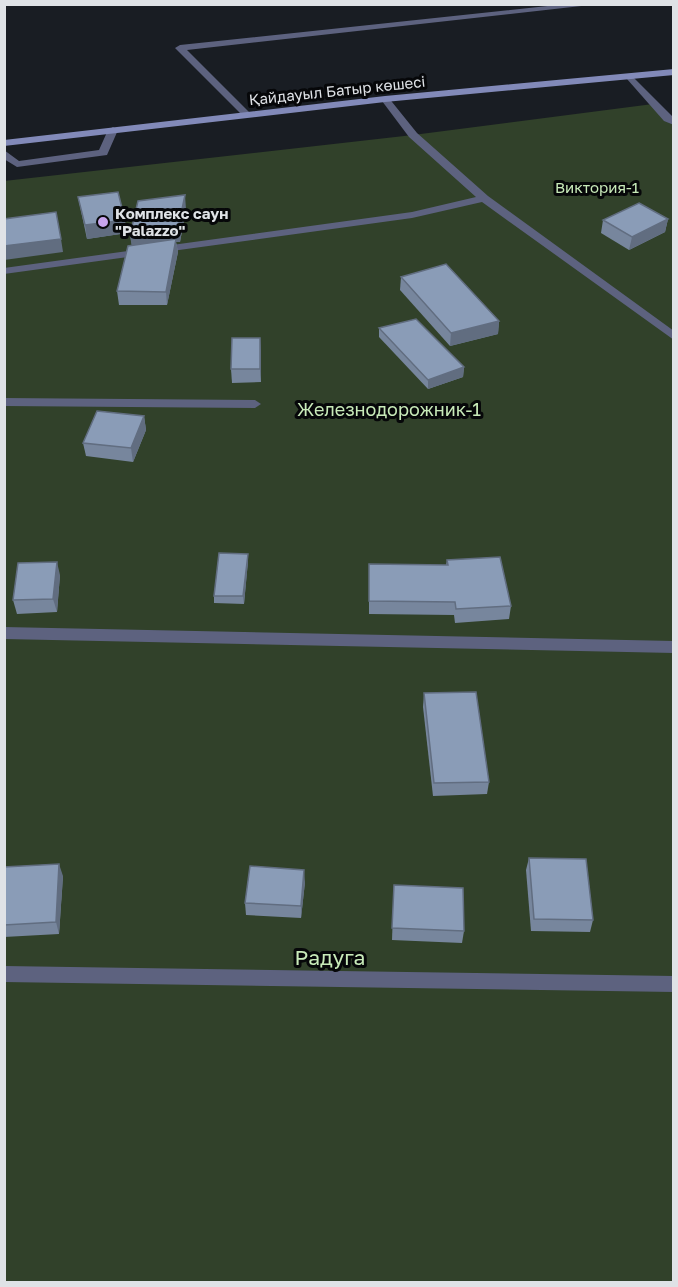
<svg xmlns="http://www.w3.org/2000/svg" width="678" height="1287" viewBox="0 0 678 1287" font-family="'Golos Text',sans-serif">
	<rect width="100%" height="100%" fill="#191d23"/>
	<polygon fill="#31412a" points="653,104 673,122 673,1282 5,1282 4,181 413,135"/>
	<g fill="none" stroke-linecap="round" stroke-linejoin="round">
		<g fill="#5d627f" fill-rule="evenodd">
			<polygon points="566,4 599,4 187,50 250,113 250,117 244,117 175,48 180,45"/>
			<polygon points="382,97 388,97 417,133 488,196 674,331 674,340 482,202 412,218 4,274 4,268 412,212 476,197 409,137 382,101"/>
			<polygon points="113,127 118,130 107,155 17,167 4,159 4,150 19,161 99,150 108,130"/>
			<polygon points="4,398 255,400 261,404 255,408 4,406"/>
			<polygon points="4,627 674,641 674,653 4,639"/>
			<polygon points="4,966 674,976 674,992 4,982"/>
		</g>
		<polygon fill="#5d627f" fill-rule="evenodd" points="630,74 674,118 674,125 664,121 627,79 627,75"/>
		<polygon fill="#828ab9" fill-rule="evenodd" points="674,69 674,75 385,102 4,146 4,140 385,96"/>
	</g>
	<g fill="#77869d">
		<polygon points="78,197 127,233 87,239"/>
		<polygon points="186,209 180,242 176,242 178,252 167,305 119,305 117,291 132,245 130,235"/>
		<polygon points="668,219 665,232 629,250 601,233 603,220"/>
		<polygon points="401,277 499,321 498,334 450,346 400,290"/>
		<polygon points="379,328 464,367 463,377 428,389 379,337"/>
		<polygon points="260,338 261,382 232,383 231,369"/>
		<polygon points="144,416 146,430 133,462 86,456 83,443"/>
		<polygon points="248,554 248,561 244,604 214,603 214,596"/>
		<polygon points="447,560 511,606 509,619 455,623 454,615 369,614 369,577 446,565"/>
		<polygon points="60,575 57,612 17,614 13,600"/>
		<polygon points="424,693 489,782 487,794 433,796 423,707"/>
		<polygon points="529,858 593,920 590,932 531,931 526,870"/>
		<polygon points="4,867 63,876 59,934 4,937"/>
		<polygon points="305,882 301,918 246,915 245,903"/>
		<polygon points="394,885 464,931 462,943 392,940"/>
	</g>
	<g fill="#616d80">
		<polygon points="185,195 186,209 180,242 176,242 178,252 167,305 166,292 132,248 130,235"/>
		<polygon points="668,219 665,232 629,250 632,237"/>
		<polygon points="125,220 127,233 87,239 85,225"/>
		<polygon points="61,239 63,252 4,260 4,246"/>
		<polygon points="499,321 498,334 450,346 451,333"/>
		<polygon points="260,338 261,351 261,382 260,369"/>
		<polygon points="464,367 463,377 428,389 428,380"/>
		<polygon points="144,416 146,430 133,462 131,448"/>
		<polygon points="248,554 248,561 244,604 243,596"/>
		<polygon points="57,562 60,575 57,612 53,599"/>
		<polygon points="59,864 63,876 59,934 56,922"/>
		<polygon points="304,870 305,882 301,918 301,906"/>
	</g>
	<g fill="#8a9cb7" stroke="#616d80" stroke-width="1.5">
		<polygon points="118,192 125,220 85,225 78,197"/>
		<polygon points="185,195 178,228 130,235 138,201"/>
		<polygon points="639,203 668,219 632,237 603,220"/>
		<polygon points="56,212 61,239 4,246 4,219"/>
		<polygon points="176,239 166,292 117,291 128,246"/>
		<polygon points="446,264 499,321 451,333 401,277"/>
		<polygon points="416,319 464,367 428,380 379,328"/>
		<polygon points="232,338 260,338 260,369 231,369"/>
		<polygon points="97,411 144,416 131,448 83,443"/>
		<polygon points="219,553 248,554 243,596 214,596"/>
		<polygon points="500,557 511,606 456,609 455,602 369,601 369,564 448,565 447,560"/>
		<polygon points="57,562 53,599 13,600 18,563"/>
		<polygon points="476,692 489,782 434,783 424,693"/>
		<polygon points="529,858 586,859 593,920 534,919"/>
		<polygon points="59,864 56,922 4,925 4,867"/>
		<polygon points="250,866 304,870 301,906 245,903"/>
		<polygon points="394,885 463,888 464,931 392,928"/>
	</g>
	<circle fill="#c8a5ee" stroke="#060709" stroke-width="2" cx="103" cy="222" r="6"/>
	<g text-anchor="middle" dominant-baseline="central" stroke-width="6" stroke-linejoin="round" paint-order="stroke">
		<g font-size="15" fill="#dfe2e6" stroke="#060709">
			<text transform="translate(337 90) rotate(-6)">Қайдауыл Батыр көшесі</text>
		</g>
		<g font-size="15" fill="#c8eab9" stroke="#060709">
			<text x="597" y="187">Виктория-1</text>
		</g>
		<g font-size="15" font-weight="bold" fill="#dfe2e6" stroke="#060709" text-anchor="start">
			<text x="115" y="213">Комплекс саун<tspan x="115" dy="17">"Palazzo"</tspan></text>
		</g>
		<g font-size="18" fill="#c8eab9" stroke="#060709">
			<text x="389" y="409">Железнодорожник-1</text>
		</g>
		<g font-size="21" fill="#c8eab9" stroke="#060709">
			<text x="330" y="957">Радуга</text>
		</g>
	</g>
	<rect width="678" height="1287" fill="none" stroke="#dfe2e6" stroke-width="12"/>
</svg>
